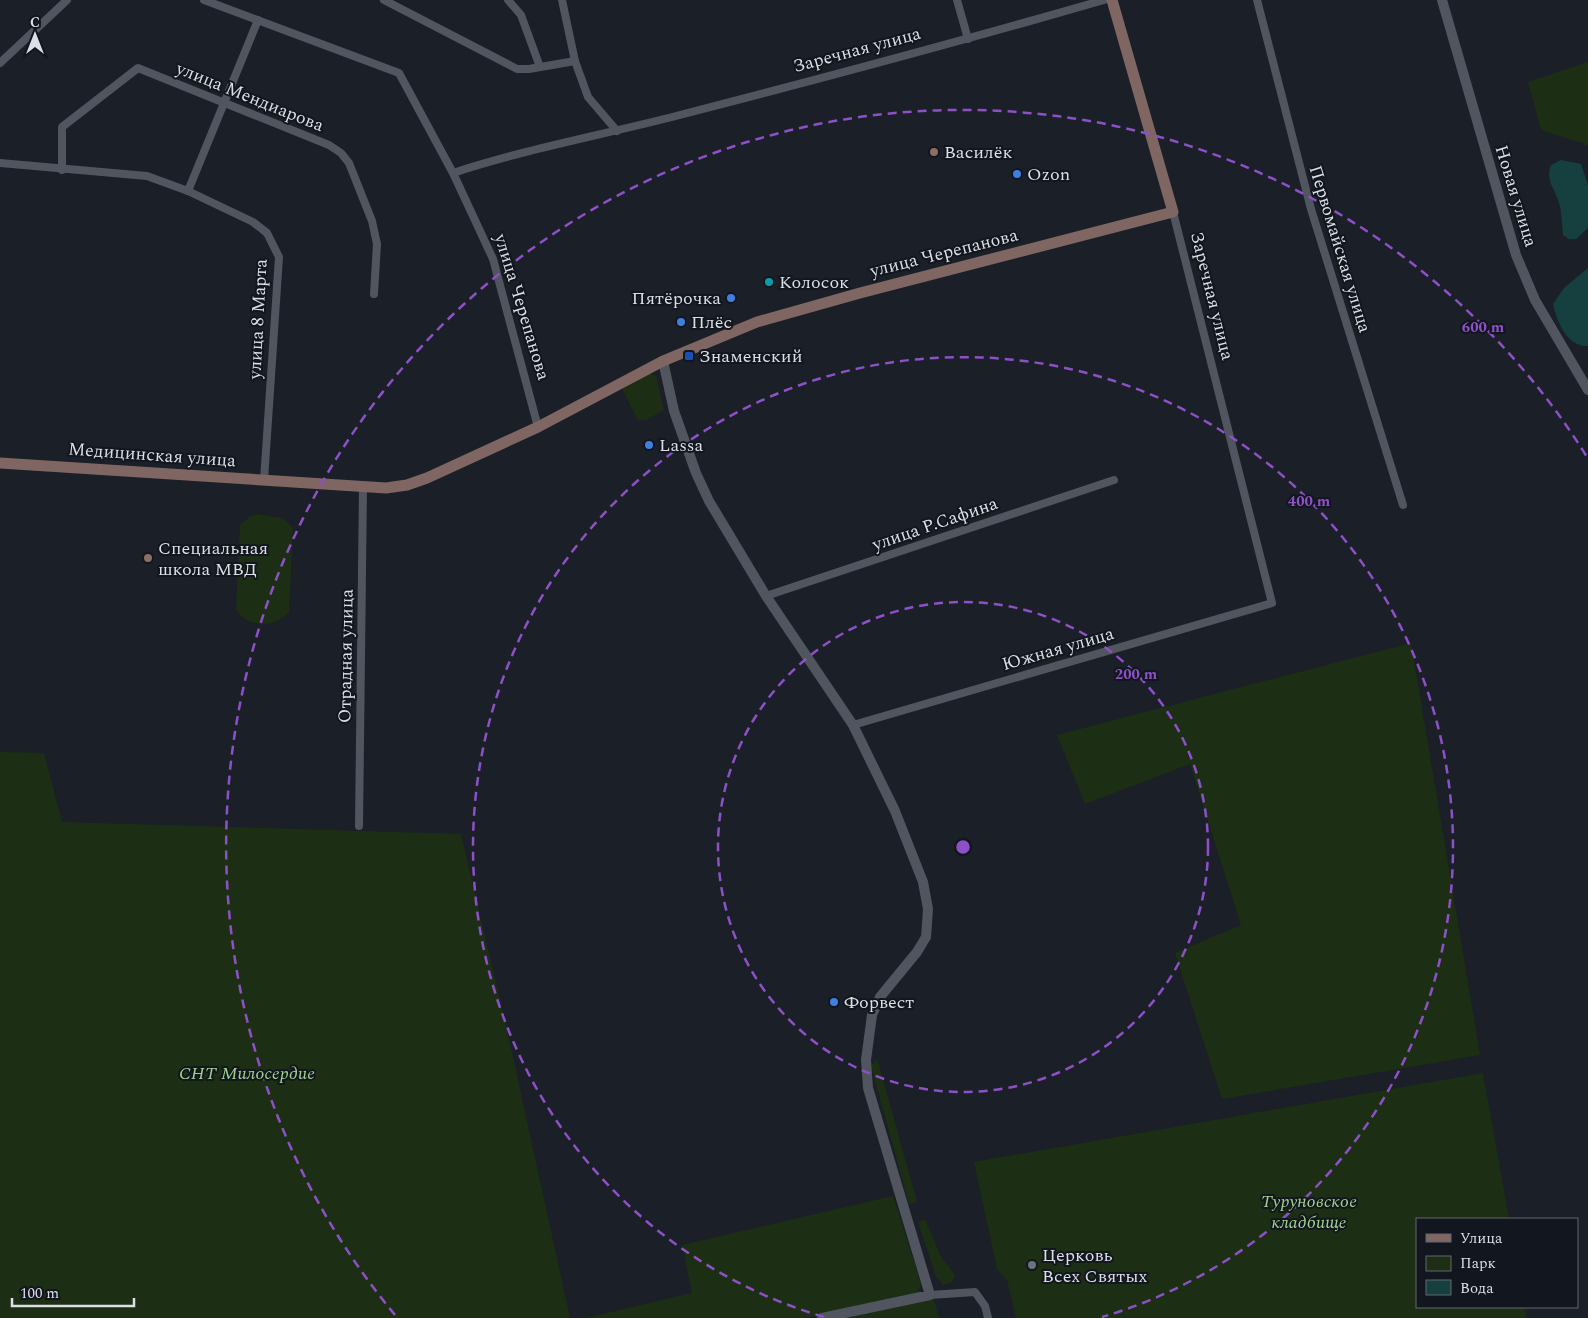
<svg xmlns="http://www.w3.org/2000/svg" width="1588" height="1318" viewBox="0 0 1588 1318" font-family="Spectral,serif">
	<rect width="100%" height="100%" fill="#1b1f27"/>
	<g fill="#1c2f14">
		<polygon points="1588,62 1588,145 1541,130 1528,82"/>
		<polygon points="648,373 656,376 664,410 646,420 638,420 623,391 623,386"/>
		<path d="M256,514L282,518L293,528L289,611C278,629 245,628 236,609L240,525L249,517Z"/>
		<polygon points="1411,643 1480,1055 1222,1099 1175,953 1241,925 1190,764 1085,804 1057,735"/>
		<polygon points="0,752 44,753 62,822 461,834 509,1039 570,1318 0,1318"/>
		<polygon points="877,1058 917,1202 909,1204 871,1066"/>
		<polygon points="1483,1073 1509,1219 1417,1219 1417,1307 1524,1307 1526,1318 1016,1318 1007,1280 997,1269 974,1162"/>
		<polygon points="893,1196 921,1284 916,1294 807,1318 586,1318 692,1293 682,1245"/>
		<polygon points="925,1219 941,1257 955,1275 952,1282 943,1285 936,1276 918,1222"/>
		<polygon points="934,1299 939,1318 847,1318"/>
	</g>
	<g fill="#164040">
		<path d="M1561,160L1581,164L1588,185V228L1576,239H1569L1563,235C1562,225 1562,213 1559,203C1555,187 1545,182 1551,165Z"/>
		<path d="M1588,268V346C1567,347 1557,322 1553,304L1564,288Z"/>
	</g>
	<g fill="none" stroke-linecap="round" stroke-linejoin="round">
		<g stroke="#50555f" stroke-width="8">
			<polyline points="204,0 399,73 453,173 493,259 538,427"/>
			<polyline points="384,0 517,69 529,69 575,61"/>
			<polyline points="508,0 521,15 540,67"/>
			<polyline points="562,0 575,61 588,97 617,131"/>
			<polyline points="957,0 968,39"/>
			<polyline points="1257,0 1311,209 1403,505"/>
			<polyline points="0,63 67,0"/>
			<polyline points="0,163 147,176 188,191 253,222 267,233 279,257 264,480"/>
			<polyline points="62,170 62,127 138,68 329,145 341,153 349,163 372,221 377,244 374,294"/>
			<path d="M453,173C526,149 602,135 676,116C820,79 962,41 1104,0"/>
			<polyline points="188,191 258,20"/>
			<polyline points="766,596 1114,480"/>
			<polyline points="853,725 1272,603 1173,212"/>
			<polyline points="359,826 363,486"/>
			<polyline points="930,1295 975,1292 985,1306 988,1318"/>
		</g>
		<g stroke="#50555f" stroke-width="10">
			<polyline points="1442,0 1516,255 1535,300 1588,390"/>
			<polyline points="663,361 674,411 696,473 709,501 766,596 853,725 895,811 923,882 928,909 926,937 917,952 880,997 872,1015 866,1060 868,1088 930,1295 822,1318"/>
		</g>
		<polyline stroke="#7f6662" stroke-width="11" points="0,463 386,488 407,485 427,478 538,427 663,361 757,322 860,293 1173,212 1112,0"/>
	</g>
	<g fill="none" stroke="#8e50c7" stroke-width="2.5" stroke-dasharray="9 6">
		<circle cx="963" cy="847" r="245"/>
		<path d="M824 1317A490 490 0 1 1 1102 1317"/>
		<path d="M395 1315A736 736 0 1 1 1587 457"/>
	</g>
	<g fill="#8d6e63" stroke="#12161e" stroke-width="2">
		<circle cx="934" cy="152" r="5"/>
		<circle cx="148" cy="558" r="5"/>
	</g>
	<g fill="#3f7fe0" stroke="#12161e" stroke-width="2">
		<circle cx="1017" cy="174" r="5"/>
		<circle cx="731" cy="298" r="5"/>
		<circle cx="681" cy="322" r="5"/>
		<circle cx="649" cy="445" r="5"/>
		<circle cx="834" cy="1002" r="5"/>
	</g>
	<circle fill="#0f9aa8" stroke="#12161e" stroke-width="2" cx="769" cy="282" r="5"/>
	<rect fill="#1a4fb4" stroke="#12161e" stroke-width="2" x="684" y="351" width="10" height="10" rx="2.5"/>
	<circle fill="#6b7280" stroke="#12161e" stroke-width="2" cx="1032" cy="1265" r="5"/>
	<g text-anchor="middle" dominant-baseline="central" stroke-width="4" stroke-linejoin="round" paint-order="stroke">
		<g font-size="18" fill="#dcdfe5" stroke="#12161e">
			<text transform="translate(857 50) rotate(-15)">Заречная улица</text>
			<text transform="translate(250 97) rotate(22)">улица Мендиарова</text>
			<text transform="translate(1516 196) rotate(73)">Новая улица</text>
			<text transform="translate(1340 249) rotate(73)">Первомайская улица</text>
			<text transform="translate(944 253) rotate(-14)">улица Черепанова</text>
			<text transform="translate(1212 296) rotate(76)">Заречная улица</text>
			<text transform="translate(522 307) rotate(73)">улица Черепанова</text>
			<text transform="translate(258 319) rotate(-87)">улица 8 Марта</text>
			<text transform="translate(152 455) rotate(4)">Медицинская улица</text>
			<text transform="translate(935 524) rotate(-19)">улица Р.Сафина</text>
			<text transform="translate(1058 649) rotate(-16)">Южная улица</text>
			<text transform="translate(346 656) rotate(-89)">Отрадная улица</text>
		</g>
		<g font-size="18" fill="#dcdfe5" stroke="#12161e" text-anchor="start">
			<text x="944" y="152">Василёк</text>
			<text x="1027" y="174">Ozon</text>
			<text x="779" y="282">Колосок</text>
			<text x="721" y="298" text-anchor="end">Пятёрочка</text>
			<text x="691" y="322">Плёс</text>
			<text x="699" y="356">Знаменский</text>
			<text x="659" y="445">Lassa</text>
			<text x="158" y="548">Специальная<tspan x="158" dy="21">школа МВД</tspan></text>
			<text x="844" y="1002">Форвест</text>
			<text x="1042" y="1255">Церковь<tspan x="1042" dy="21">Всех Святых</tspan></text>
		</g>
		<g font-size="18" font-style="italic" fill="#a1d28d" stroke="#12161e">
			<text x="247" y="1073">СНТ Милосердие</text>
			<text x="1309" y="1201">Туруновское<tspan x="1309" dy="21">кладбище</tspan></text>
		</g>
	</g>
	<circle cx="963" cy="847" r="8" fill="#8e50c7" stroke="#12161e" stroke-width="2.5"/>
	<g font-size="15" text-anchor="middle" font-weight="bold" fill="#8e50c7" stroke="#12161e" stroke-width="4" stroke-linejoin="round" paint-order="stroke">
		<text x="1483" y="332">600 m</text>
		<text x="1309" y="506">400 m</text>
		<text x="1136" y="679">200 m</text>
	</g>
	<rect x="1416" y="1218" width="162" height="90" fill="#12161e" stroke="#63666e"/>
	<rect x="1426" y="1234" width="25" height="8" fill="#7f6662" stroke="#63666e"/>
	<text x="1460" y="1243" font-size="15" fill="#dcdfe5">Улица</text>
	<rect x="1426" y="1256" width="25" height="15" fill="#1c2f14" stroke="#63666e"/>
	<text x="1460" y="1268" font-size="15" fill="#dcdfe5">Парк</text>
	<rect x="1426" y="1280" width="25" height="15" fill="#164040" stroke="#63666e"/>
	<text x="1460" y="1293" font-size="15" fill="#dcdfe5">Вода</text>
	<g transform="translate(35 35)" stroke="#12161e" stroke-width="4" paint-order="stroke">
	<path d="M0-4L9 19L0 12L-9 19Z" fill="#dcdfe5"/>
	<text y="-8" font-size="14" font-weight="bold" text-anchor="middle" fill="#dcdfe5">С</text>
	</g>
	<path d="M12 1298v8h122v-8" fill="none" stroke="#dcdfe5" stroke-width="2.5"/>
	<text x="20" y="1298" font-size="15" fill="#dcdfe5" stroke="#12161e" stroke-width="4" paint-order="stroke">100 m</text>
</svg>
